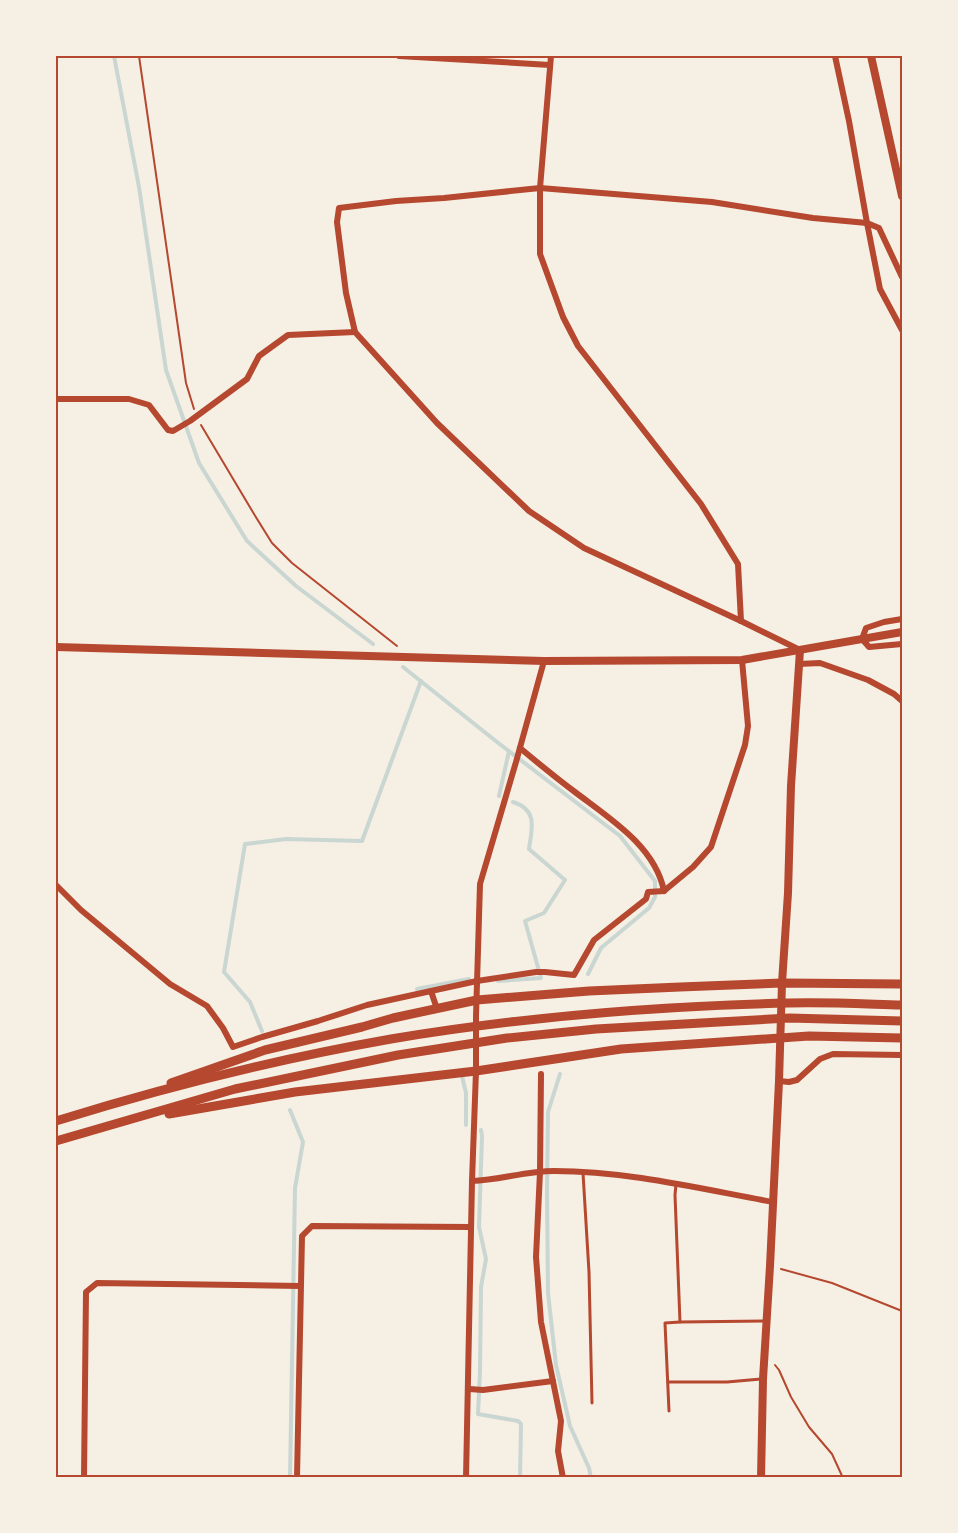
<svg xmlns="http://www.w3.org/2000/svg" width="958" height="1533" viewBox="0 0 958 1533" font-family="Mulish,sans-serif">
	<rect width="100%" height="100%" fill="#f6efe4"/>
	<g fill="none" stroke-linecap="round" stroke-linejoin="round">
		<g stroke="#c9d6d2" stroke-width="4">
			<polyline points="114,56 139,187 166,370 199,463 247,541 296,586 373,644"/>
			<polyline points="403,667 497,742 620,836 655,881 655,897 649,908 601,948 588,974"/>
			<polyline points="499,796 509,751"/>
			<path d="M498,981L541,978L525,921L544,913L565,880L529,849C532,828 538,810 513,802"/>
			<polyline points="417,989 469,979"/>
			<polyline points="262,1031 250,1002 224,972 245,844 286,839 362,841 421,681"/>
			<polyline points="560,1074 548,1112 547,1190 548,1293 556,1365 570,1426 589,1468 591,1478"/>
			<polyline points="462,1076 466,1093 466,1125"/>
			<polyline points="290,1110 303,1142 295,1188 290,1478"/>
			<polyline points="481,1130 482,1136 479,1227 486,1259 481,1287 480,1371 478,1414 518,1421 521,1424 520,1478"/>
		</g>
		<g stroke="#b5482f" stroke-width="2">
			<polyline points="139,56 186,383 194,409"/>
			<polyline points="201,425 254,514 272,543 292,563 397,646"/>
			<polyline points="781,1269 832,1283 902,1311"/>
			<polyline points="775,1365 779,1370 791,1397 809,1427 832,1454 843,1478"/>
		</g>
		<g stroke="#b5482f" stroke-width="3">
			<polyline points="583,1173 589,1272 592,1403"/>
			<polyline points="676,1184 675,1195 680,1322"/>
			<polyline points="668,1382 727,1382 761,1379"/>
			<polyline points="669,1411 665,1323 680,1322 765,1321"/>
		</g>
		<g stroke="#b5482f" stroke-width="6">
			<polyline points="399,56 550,65"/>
			<polyline points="551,56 540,188 540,254 563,317 578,346 701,504 738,564 741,621"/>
			<polyline points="835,56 849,121 867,223 880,289 902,330"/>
			<polyline points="56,399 129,399 149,405 168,430 173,431 190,421 247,379 259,356 288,335 355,332"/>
			<polyline points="902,619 884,622 866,628 862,639 869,647 902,644"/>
			<polyline points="800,650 741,621 584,548 529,511 437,423 355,332 346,293 337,222 339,208 396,201 444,198 540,188 712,202 813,218 867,223 879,228 902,277"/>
			<polyline points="799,664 820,663 868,680 894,694 902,701"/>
			<polyline points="56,885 81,910 170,984 207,1006 223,1028 233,1047 262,1037 318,1021 367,1005 431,991 437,1009"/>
			<polyline points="664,891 693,867 711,847 745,745 748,726 742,660"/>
			<path d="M431,991L477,981L536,972H545L574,975L594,940L646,899L648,892L664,891C655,846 609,818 575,792C556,778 538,763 520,748"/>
			<polyline points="541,1074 540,1172 536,1257 541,1322 561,1421 558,1451 563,1478"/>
			<polyline points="779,1081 789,1082 797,1080 820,1059 833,1054 902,1055"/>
			<path d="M472,1181C500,1180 526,1171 554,1171C628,1171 701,1189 773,1202"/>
			<polyline points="469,1389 483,1390 553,1381"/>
			<polyline points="84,1478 86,1292 97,1283 300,1286"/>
			<polyline points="297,1478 302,1236 312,1226 471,1227"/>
			<polyline points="466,1478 472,1181 476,1071 476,1016 480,884 516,762 544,661"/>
		</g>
		<g stroke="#b5482f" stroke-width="8">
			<polyline points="56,647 544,661 742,660 902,632"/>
			<polyline points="761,1478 763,1379 770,1266 779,1081 782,983 788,893 791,786 800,650"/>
		</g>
		<polyline stroke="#b5482f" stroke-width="8" points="871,56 902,196"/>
		<g stroke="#b5482f" stroke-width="9">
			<polyline points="171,1083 265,1050 362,1027 393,1018 477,1000 589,991 680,987 782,983 902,984"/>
			<polyline points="169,1114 295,1092 476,1071 621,1049 809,1036 902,1038"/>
			<path d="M56,1121C165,1087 278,1059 391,1039C522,1017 656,1006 789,1003C827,1002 865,1004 902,1005"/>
			<polyline points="56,1141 235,1089 398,1055 507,1038 596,1029 789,1018 902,1021"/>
		</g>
	</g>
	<rect width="958" height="1533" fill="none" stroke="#f6efe4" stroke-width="114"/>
	<rect x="57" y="57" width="844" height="1419" fill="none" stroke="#b5482f" stroke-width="2"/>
</svg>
